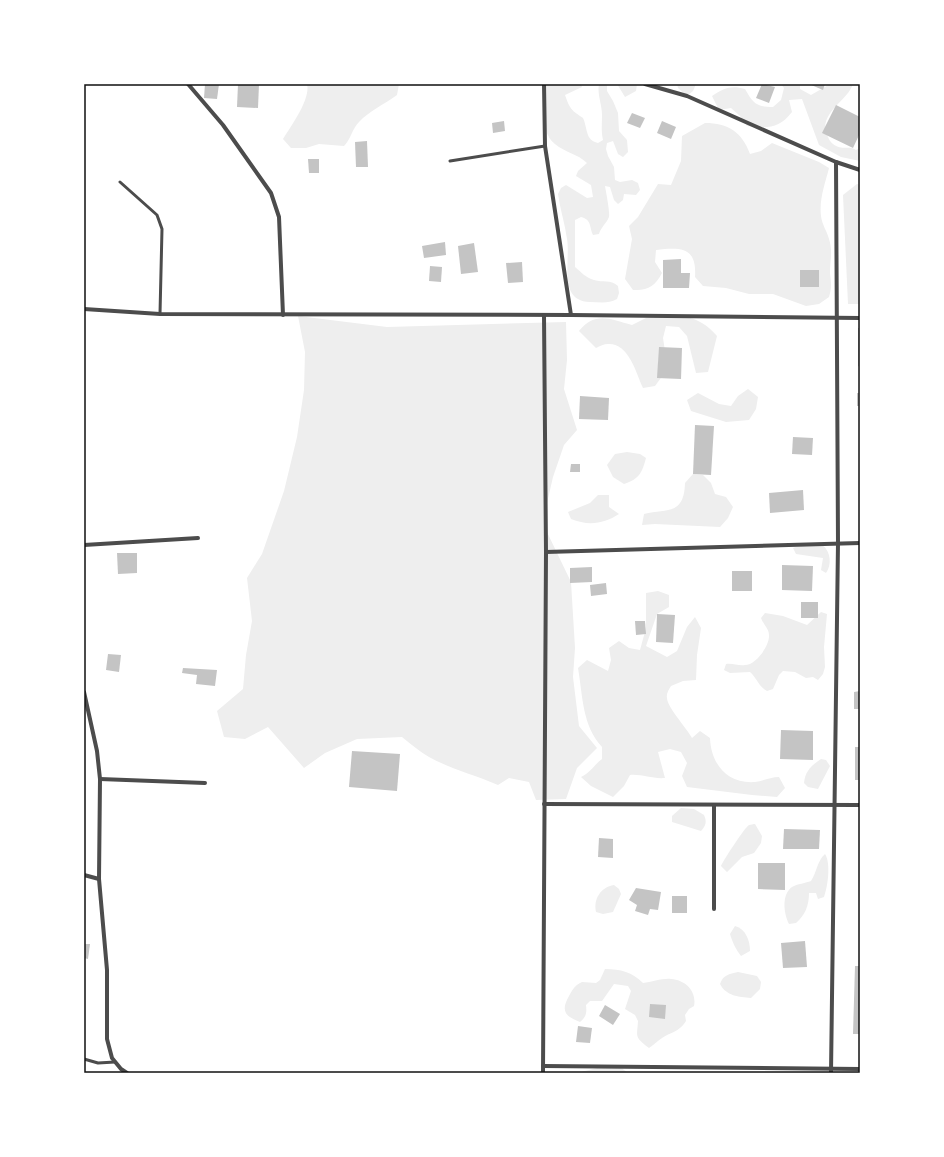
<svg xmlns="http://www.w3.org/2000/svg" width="944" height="1157" viewBox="0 0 944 1157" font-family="'Work Sans',sans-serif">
	<rect width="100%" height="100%" fill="#fff"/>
	<g fill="#eee">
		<path d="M307,84H399L397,95C385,104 369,111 359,122C352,129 351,139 344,146L319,144L306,148H291L283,139C291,126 311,99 307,84Z"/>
		<path d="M546,84H581L582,87L565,95C570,109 571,110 583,118C588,129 585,140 598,143L603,140C601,131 602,124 602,115C602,104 597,95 599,84H607V91L613,101L618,113L619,131L627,140L628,152L623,157L618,154L613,141L607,143L606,149L608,156L614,167L615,180L620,182L632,180L638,183L640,190L636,195L624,194L623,200L618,204L614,200L610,187L605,186C606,192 610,212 609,217C606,224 601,227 599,234L593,235C589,226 592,220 581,217L575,220V267C581,272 586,278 594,280C603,283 610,279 618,286L619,293L617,299C608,304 600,302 590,302C557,301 571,260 567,239C565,224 560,209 558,194L561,188L566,185L587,198L593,197L591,185L576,176L578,171L587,163C578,154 564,152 555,144C539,132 544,101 546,84Z"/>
		<polygon points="617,84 637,84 636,91 625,97"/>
		<polygon points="677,84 696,84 693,91 687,96 678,88"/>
		<path d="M781,84H800V89L811,95L830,84H853C847,102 816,114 828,137C829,139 830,142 833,144C842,151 849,145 856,150L860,148V161L841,157L819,145L802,99L789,100L792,112C779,129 768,128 747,126L740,116L731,108L719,110L712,96C724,88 731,85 745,89C753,103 756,107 773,107L781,100L784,88Z"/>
		<path d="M705,123C728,123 742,132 750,154L761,151L772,143L819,162L829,168C825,184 819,199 821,216C822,225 827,231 829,239C833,251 830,261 830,273C831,283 832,287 829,297L819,304L806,306L773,294H749L726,288L703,286L695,277C697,247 681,247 656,250L655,262L662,273C655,286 648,291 633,290L625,279L632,239L629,226L638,217L658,184L671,185L681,161L682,136Z"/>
		<polygon points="857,184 860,185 860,304 848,304 843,195"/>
		<path d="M652,315C680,316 697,313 717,336L708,372L696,373L687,336L679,327L666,326L663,338L665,351L663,375L655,386L643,388C636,373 629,343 608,344C604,344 600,346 596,348L579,331C595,311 610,319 632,325Z"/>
		<path d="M298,316L387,327L566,322L567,360L564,389L577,430L564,445L553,477L547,503L546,530L571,582L575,648L573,677L579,726L597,748L577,768L566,799L536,800L529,782L509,778L498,785C475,775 451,769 429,757C420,752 411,744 402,737L357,739L325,753L304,768L268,727L245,739L224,737L217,711L243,689L246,655L252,621L247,578L262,554L284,491L297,437L304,390L305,352Z"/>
		<polygon points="748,389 758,397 756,409 749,420 726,422 691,411 687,400 698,393 719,404 731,406 738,396"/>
		<path d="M627,452L640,454L646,458C642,473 639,479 624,484L613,477L607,465L615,454Z"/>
		<path d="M693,474L703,475L711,483L715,494L726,497L733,507L728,518L720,527L655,524L642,525L644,514C667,508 684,516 685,483Z"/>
		<path d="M598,495H609V507L619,514C604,524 588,526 571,519L568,512L590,503Z"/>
		<path d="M822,545C831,551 832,565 826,573L821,570L823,558L796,554L793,548L799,546Z"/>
		<path d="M658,591L669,595V607L657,614L646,646L667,657L677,651L687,627L695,617L701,628L697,655L696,680L683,681L671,686C669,689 666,694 667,698C667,707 686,727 692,738L700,731L710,738C711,764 727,784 755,782C763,781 771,777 779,777L785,788L777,797L752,795L687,787L682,776L687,763L681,752L670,749L658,752L665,778C652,779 642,774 630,775L624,786L613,797L591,786L581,777C589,774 595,764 602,759V747C582,725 583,697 578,668L587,660L608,671L611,660L609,648L619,641L629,648L640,650L646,628V593Z"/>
		<path d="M821,612L827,614L824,647L825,667L823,674L818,680L813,677L806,678L795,672L783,671L779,675L773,689L767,691C758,686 757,678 750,672L730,673L724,670L726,664C733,663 738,666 745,665C756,665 770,645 769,635C769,629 763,624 761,618L765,613L783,616L807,625Z"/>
		<path d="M821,759L826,760L830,766L818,789L808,787L804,783C805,771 812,765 821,759Z"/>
		<path d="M681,808L694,809L704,815C707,822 706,825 701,831L672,822V816Z"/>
		<path d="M755,824L762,836L761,843L754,853L742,857L727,872L721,866C723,861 745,827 749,825C749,825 755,824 755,824Z"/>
		<path d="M825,854C831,863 828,886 824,897L818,899L816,893H809C809,906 805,915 796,923L789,924C784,914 781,895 792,887C797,884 806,883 811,881C817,872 817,861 825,854Z"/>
		<path d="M614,885L619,889L621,894L613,912L603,914L596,912C593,899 601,887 614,885Z"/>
		<path d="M735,926C746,929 750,941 750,951L741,956C736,950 732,941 730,934Z"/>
		<path d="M605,969C621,969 632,972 643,983C652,982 663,978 671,979C686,980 697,992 694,1006L689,1009L685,1015L686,1021C679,1032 671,1032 662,1038C657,1041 654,1045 649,1048C634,1036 637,1038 638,1021L635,1015L625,1009L631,991L628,986L614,984L602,1001H590L586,1005C587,1013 586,1017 580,1022C564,1016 561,1010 569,996C573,989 575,985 582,982L596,983L600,980Z"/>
		<path d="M738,972L757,976L761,982L760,989L751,998C739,997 726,996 720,984C723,975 729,974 738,972Z"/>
		<polygon points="620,1067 628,1073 577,1073 597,1068"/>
	</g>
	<g fill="#c4c4c4">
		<polygon points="205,84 219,84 217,99 204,98"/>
		<polygon points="238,84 259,84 258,108 237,107"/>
		<polygon points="762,84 775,87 769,103 756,98"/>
		<polygon points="809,84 825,84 823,90"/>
		<polygon points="836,105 860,117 860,133 853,148 822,133"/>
		<polygon points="632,113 645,118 640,128 627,123"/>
		<polygon points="504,121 505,131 493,133 492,123"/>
		<polygon points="662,121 676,127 671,139 657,133"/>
		<polygon points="367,141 368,167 356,167 355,142"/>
		<polygon points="308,159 319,159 319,173 309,173"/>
		<polygon points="445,242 446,255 424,258 422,246"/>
		<polygon points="474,243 478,272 461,274 458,246"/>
		<polygon points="681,259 681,273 690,273 689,288 663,288 663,260"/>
		<polygon points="522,262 523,282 508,283 506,263"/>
		<polygon points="430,266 442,267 441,282 429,281"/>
		<rect x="800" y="270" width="19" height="17"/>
		<polygon points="858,328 860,328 860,367 858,366"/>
		<polygon points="659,347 682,348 681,379 657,378"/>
		<rect x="857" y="393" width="3" height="13"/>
		<polygon points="580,396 609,398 608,420 579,419"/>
		<polygon points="695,425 714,426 711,475 693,474"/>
		<polygon points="793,437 813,438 812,455 792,454"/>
		<polygon points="571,464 580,464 580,472 570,472"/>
		<polygon points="803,490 804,510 770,513 769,493"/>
		<polygon points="117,553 137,553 137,573 118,574"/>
		<polygon points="782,565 813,566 812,591 782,590"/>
		<polygon points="592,567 592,582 570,583 570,568"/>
		<rect x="732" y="571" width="20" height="20"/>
		<polygon points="606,583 607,594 591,596 590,585"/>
		<rect x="801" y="602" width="17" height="16"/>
		<polygon points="657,614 675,615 673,643 656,642"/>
		<polygon points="635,621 645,621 646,634 636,635"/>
		<polygon points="108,654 121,655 119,672 106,670"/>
		<polygon points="183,668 217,670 215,686 196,684 197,675 182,673"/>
		<polygon points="860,691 860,709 854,709 854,692"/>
		<polygon points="781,730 813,731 813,760 780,759"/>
		<rect x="855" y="747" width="5" height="33"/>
		<polygon points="352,751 400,754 397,791 349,787"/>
		<polygon points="784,829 820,830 819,849 783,849"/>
		<polygon points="599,838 613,839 613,858 598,857"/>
		<polygon points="758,863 785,863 785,890 758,889"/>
		<polygon points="636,888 661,892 658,910 650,909 648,915 635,911 637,905 629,900"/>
		<rect x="672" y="896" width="15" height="17"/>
		<polygon points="805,941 807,967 783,968 781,943"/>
		<polygon points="84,944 90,944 88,959 84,958"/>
		<polygon points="855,966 860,966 860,1034 853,1034"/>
		<polygon points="650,1004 666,1005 665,1019 649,1017"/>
		<polygon points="605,1005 620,1014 613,1025 599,1016"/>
		<polygon points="578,1026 592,1028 590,1043 576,1042"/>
	</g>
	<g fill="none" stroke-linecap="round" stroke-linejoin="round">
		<g stroke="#4c4c4c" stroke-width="3">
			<polyline points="450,161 545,146"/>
			<polyline points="120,182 157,215 162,229 160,314"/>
			<polyline points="84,1059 98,1063 115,1062"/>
		</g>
		<g stroke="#4c4c4c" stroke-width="4">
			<polyline points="188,84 223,125 271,193 279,217 283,315"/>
			<polyline points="544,84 545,146 571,315"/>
			<polyline points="645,84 687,96 836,162 860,170"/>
			<polyline points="84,309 160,314 571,315 860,318"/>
			<polyline points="84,545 198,538"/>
			<polyline points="546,552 860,543"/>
			<polyline points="84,692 97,751 100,779 99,879 107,970 107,1039 112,1058 121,1069 127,1073"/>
			<polyline points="100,779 205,783"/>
			<polyline points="544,804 860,805"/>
			<polyline points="84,875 99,879"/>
			<polyline points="714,909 714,805"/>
			<polyline points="543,1066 860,1069"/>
			<polyline points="543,1073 546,552 544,315"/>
			<polyline points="831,1073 838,543 836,162"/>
		</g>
	</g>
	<rect width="944" height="1157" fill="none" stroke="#ffffff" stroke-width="170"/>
	<rect x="85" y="85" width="774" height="987" fill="none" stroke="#111" stroke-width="1.5"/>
</svg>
